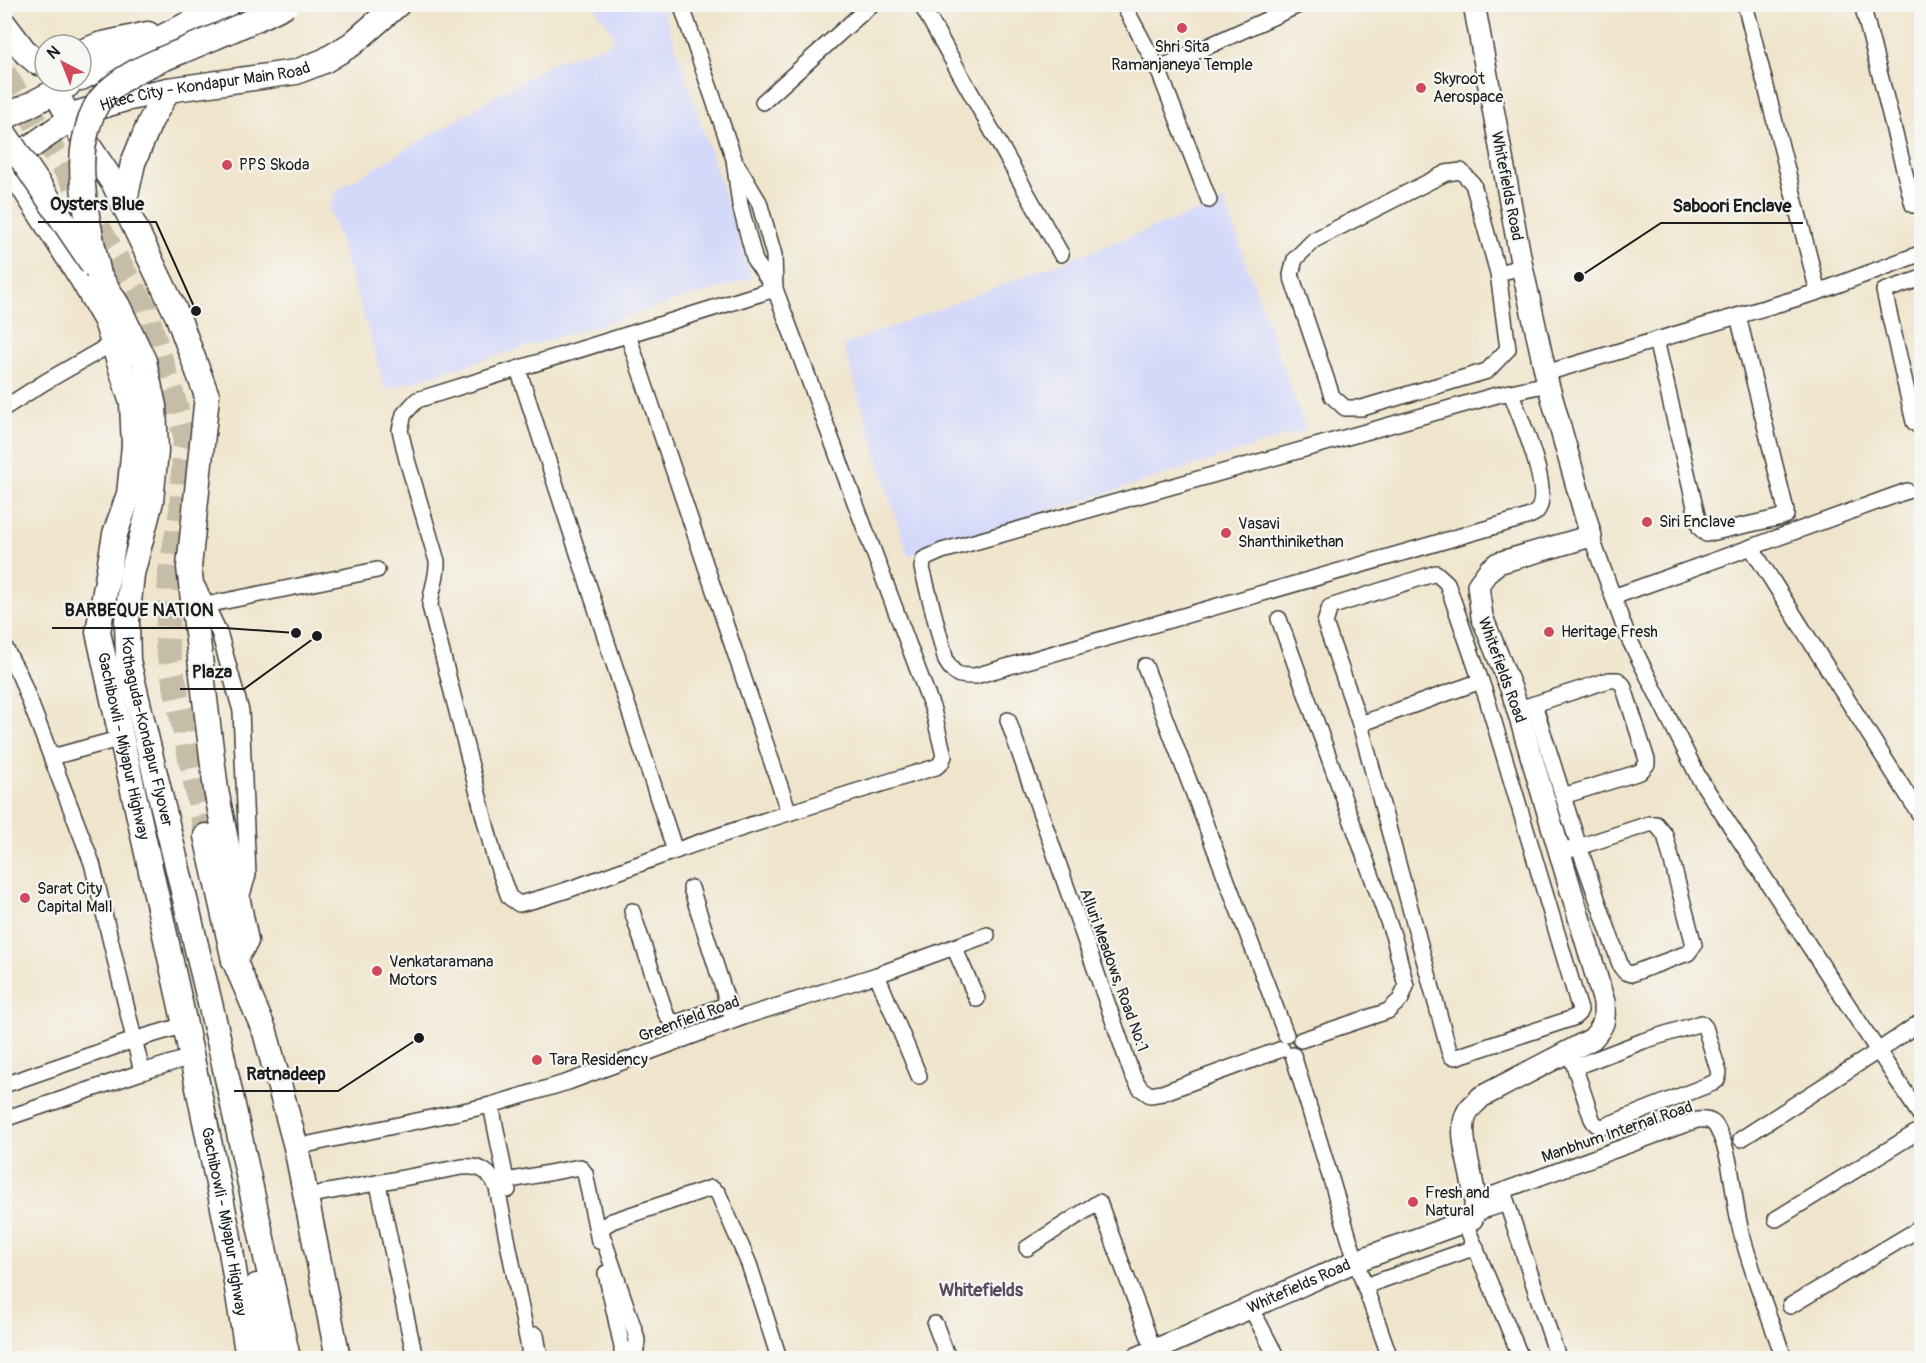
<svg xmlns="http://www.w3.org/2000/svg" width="1926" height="1363" viewBox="0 0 1926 1363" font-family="Pangolin,sans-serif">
	<rect width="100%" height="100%" fill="#f6f6f2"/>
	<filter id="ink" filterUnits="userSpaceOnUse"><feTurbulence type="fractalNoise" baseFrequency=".0167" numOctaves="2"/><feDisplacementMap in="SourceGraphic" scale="12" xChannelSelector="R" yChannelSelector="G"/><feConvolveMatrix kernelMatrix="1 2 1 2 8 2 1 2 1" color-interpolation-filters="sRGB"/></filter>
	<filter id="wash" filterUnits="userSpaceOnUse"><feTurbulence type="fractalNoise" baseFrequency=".008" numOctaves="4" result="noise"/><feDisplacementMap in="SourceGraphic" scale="24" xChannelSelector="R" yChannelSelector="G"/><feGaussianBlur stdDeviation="1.35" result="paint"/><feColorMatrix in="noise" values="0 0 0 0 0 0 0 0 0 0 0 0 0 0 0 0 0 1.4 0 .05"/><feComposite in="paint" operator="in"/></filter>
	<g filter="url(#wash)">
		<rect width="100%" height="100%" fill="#f0e5cc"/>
		<g fill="#d4d8f9">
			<polygon points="593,5 662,5 752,278 385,390 370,336 329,209 332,198 337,190 552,63 609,44 615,36"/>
			<polygon points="1224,201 1306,430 908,556 843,345"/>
		</g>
	</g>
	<g filter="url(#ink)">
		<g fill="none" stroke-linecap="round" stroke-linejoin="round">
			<polyline stroke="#c6bda9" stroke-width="24" stroke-dasharray="24 12" stroke-linecap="butt" points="4,73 71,179 145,308 185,435 181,510 170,572 167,646 206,836"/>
			<defs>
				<g id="street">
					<path d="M681,4L734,159L740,205L755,261L775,289L933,710L944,756L941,763L936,767C849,794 761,820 675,851C623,869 572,891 519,904L509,897L494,856L430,606C431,590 438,577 437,561L407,460L400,430L404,414L417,400L775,289"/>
					<polyline points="921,4 1061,254"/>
					<polyline points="1123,4 1158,69 1209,200"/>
					<polyline points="1745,4 1818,292"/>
					<polyline points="1862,4 1913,205"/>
					<polyline points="1158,69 1301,4"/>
					<polyline points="763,102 872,4"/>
					<polyline points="737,165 759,202 774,255 775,289"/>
					<polyline points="1498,273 1508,349 1487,371 1362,408 1345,408 1332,396 1291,275 1295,259 1314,240 1446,173 1461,171 1473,184 1498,273 1522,267"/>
					<polyline points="1922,278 1884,291 1914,422 1922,429"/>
					<polyline points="628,335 789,813"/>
					<polyline points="1656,340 1700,528 1706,534 1782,517 1786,515 1786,510 1738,316"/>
					<polyline points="518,369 675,851"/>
					<polyline points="1546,373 1818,292 1922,253"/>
					<path d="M1511,393C1519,415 1556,497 1535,513C1530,517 1520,519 1513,521L975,676C958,676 955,676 946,661L922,568L924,559L942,551L1497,395L1548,384"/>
					<polyline points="4,408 45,382 113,343"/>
					<polyline points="1591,536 1627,635 1699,778 1922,1118"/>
					<polyline points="1751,547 1922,818"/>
					<polygon points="1436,573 1447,583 1487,699 1580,1010 1578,1014 1573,1018 1456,1057 1451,1056 1449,1051 1360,724 1325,623 1330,607"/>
					<polyline points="197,586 219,632 241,711 248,875 241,898"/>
					<polyline points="1613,597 1907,491"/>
					<polyline points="206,605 377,570"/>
					<polyline points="1279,619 1394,938 1406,986 1401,999 1388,1011 1301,1040"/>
					<polyline points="4,646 20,676 92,863 142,1072"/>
					<polyline points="1145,666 1286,1035"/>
					<polyline points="1534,704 1579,847 1621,967 1625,972 1631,974 1688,953 1694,945 1665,835 1656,824 1649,824 1560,853"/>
					<polyline points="1525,707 1609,680 1618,680 1623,685 1647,760 1647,764 1640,772 1563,796"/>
					<polyline points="1008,720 1132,1074 1140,1088 1150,1095 1162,1093 1282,1049"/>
					<polyline points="1360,724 1481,681"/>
					<polyline points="52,757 122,738"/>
					<polyline points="691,888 731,1013"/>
					<polyline points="632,911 666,1014 671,1021 679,1022 728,1004"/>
					<polyline points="954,947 977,999"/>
					<polyline points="877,975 919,1076"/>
					<path d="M1569,1051C1577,1073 1584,1096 1592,1119C1594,1123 1596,1126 1602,1127L1713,1083L1717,1080L1719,1073L1705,1027L1701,1023L1643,1041L1575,1067"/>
					<polyline points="1293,1055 1356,1261 1390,1358"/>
					<polyline points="4,1085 134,1040 185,1025"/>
					<polyline points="491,1105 508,1190"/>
					<polyline points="4,1119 142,1072 191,1057"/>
					<polyline points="1741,1139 1878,1051 1922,1021"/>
					<polyline points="296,1147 491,1105 568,1082 746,1016 877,975 987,935"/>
					<polyline points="506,1181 580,1167 585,1173 599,1241"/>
					<polyline points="378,1184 415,1358"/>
					<polyline points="1503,1191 1558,1358"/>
					<path d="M306,1196L462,1167C480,1165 490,1171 497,1188L529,1348V1358"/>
					<path d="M1475,1201L1697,1120C1706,1119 1713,1120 1717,1128C1734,1160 1732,1197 1741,1231C1752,1274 1769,1316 1784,1358"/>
					<polyline points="1476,1213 1507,1203"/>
					<polyline points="1776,1219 1922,1129"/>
					<polyline points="1465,1223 1521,1358"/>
					<polyline points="1027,1248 1099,1202 1154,1351"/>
					<polyline points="606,1273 622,1347 622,1358"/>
					<polyline points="1365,1286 1476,1247"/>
					<polyline points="1790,1306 1922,1227"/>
					<polyline points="1251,1308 1277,1358"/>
					<polyline points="935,1324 948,1358"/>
					<polyline points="536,1335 540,1358"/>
					<polyline points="635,1358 637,1340 635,1332 601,1232 604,1226 612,1221 711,1188 718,1193 749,1264 779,1358"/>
				</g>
				<g id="secondary">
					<path id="s1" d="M1137,1358L1356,1261L1472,1219C1485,1196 1452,1137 1468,1111C1471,1106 1477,1102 1481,1097L1592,1039C1605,1025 1605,1020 1604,1002L1512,691L1482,617L1478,585L1489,570L1498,563L1591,536L1548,384L1522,267L1474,4"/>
				</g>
				<g id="primary">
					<polyline points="4,24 26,53 38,63 45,62"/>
					<polyline points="81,52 99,45 148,34"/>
					<polyline points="81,78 228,4"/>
					<polyline points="55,92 70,118 114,184 178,317 207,396 189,567 216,790 246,941 234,960"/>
					<polyline points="4,118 68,85"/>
					<path id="s2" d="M4,161L20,182L82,279L106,321L132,403L134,446L129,494L115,534L98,632L185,1025L228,1232L248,1358"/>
					<path id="s3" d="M6,164L79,113L125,99L168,90L296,72L324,61L352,44L398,4"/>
					<polyline points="124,205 133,163 150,122 168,90"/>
					<path id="s4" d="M99,275L118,306L144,361L154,406L156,451L151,501L132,574L127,621L128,661L219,1041L288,1358"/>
					<polyline points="206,836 234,960 265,1032 296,1147 338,1358"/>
					<polyline points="257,1286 264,1358"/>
				</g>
			</defs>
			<use href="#street" stroke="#3c3a36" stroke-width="18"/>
			<use href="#secondary" stroke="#3c3a36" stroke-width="24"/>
			<use href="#primary" stroke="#3c3a36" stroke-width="27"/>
			<use href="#street" stroke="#fff" stroke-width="15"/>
			<use href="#secondary" stroke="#fff" stroke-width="21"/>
			<use href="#primary" stroke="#fff" stroke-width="24"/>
			<defs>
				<g id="primary-bridge">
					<polyline points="4,133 93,265"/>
					<path d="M99,275C91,237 77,180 84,143C87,128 91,112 100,100C120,75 153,63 182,51C217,36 253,22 287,4"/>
				</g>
			</defs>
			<use href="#primary-bridge" stroke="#3c3a36" stroke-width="27" stroke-linecap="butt"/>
			<use href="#primary-bridge" stroke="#fff" stroke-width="24"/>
		</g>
	</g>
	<g fill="#d1495b" stroke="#f6f6f2" stroke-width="2">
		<circle cx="1182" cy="28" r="6"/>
		<circle cx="1421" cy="88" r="6"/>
		<circle cx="227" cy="165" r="6"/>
		<circle cx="1647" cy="522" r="6"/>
		<circle cx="1226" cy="533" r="6"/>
		<circle cx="1549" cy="632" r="6"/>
		<circle cx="25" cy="898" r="6"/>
		<circle cx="377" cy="971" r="6"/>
		<circle cx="537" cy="1060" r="6"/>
		<circle cx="1413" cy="1202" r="6"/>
	</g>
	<g text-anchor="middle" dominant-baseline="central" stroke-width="4.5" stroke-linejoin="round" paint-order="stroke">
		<g font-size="16" fill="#1c1c1c" stroke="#f6f6f2" text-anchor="start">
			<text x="1182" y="47" text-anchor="middle">Shri Sita<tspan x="1182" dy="18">Ramanjaneya Temple</tspan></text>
			<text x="1433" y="79">Skyroot<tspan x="1433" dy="18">Aerospace</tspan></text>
			<text x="239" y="165">PPS Skoda</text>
			<text x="1659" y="522">Siri Enclave</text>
			<text x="1238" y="524">Vasavi<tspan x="1238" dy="18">Shanthinikethan</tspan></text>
			<text x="1561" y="632">Heritage Fresh</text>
			<text x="37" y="889">Sarat City<tspan x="37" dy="18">Capital Mall</tspan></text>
			<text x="389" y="962">Venkataramana<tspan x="389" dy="18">Motors</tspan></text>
			<text x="549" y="1060">Tara Residency</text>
			<text x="1425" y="1193">Fresh and<tspan x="1425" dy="18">Natural</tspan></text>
		</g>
		<g font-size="16" fill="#1c1c1c" stroke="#f6f6f2">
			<text stroke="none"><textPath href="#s3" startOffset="218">Hitec City - Kondapur Main Road</textPath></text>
			<text transform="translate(1507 186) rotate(79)">Whitefields Road</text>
			<text transform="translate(1502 670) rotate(70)">Whitefields Road</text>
			<text stroke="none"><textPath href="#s4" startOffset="474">Kothaguda-Kondapur Flyover</textPath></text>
			<text stroke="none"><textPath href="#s2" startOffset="626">Gachibowli - Miyapur Highway</textPath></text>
			<text transform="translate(1114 970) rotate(70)">Alluri Meadows, Road No:1</text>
			<text transform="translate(689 1019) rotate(-20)">Greenfield Road</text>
			<text transform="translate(1617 1132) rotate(-19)">Manbhum Internal Road</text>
			<text stroke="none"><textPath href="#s2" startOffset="1112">Gachibowli - Miyapur Highway</textPath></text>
			<text stroke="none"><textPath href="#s1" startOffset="177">Whitefields Road</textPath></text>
		</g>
		<g font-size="18" font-weight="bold" fill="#564d61" stroke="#f6f6f2">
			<text x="981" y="1290">Whitefields</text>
		</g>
	</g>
	<path fill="none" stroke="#1c1c1c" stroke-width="2" d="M196 311L156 222H38M1579 277L1661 223H1803M296 633L225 628H52M317 636L244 689H180M419 1038L338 1091H234"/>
	<g fill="#1c1c1c" stroke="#f6f6f2" stroke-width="2">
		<circle cx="196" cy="311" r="6"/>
		<circle cx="1579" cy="277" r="6"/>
		<circle cx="296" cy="633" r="6"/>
		<circle cx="317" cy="636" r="6"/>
		<circle cx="419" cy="1038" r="6"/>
	</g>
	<g font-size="18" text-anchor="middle" font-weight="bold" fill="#1c1c1c" stroke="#f6f6f2" stroke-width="4.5" stroke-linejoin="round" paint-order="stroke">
		<text x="97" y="210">Oysters Blue</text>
		<text x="1732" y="212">Saboori Enclave</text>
		<text x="139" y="616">BARBEQUE NATION</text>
		<text x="212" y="678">Plaza</text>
		<text x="286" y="1080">Ratnadeep</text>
	</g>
	<rect width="1926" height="1363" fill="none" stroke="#f6f6f2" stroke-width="24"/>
	<g transform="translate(63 63) rotate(318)"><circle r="28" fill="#f6f6f2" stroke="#9f9f9c" stroke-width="1.5"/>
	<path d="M0-4.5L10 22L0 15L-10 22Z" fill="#d1495b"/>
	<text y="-9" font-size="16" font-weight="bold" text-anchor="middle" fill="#1c1c1c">N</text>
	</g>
</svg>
